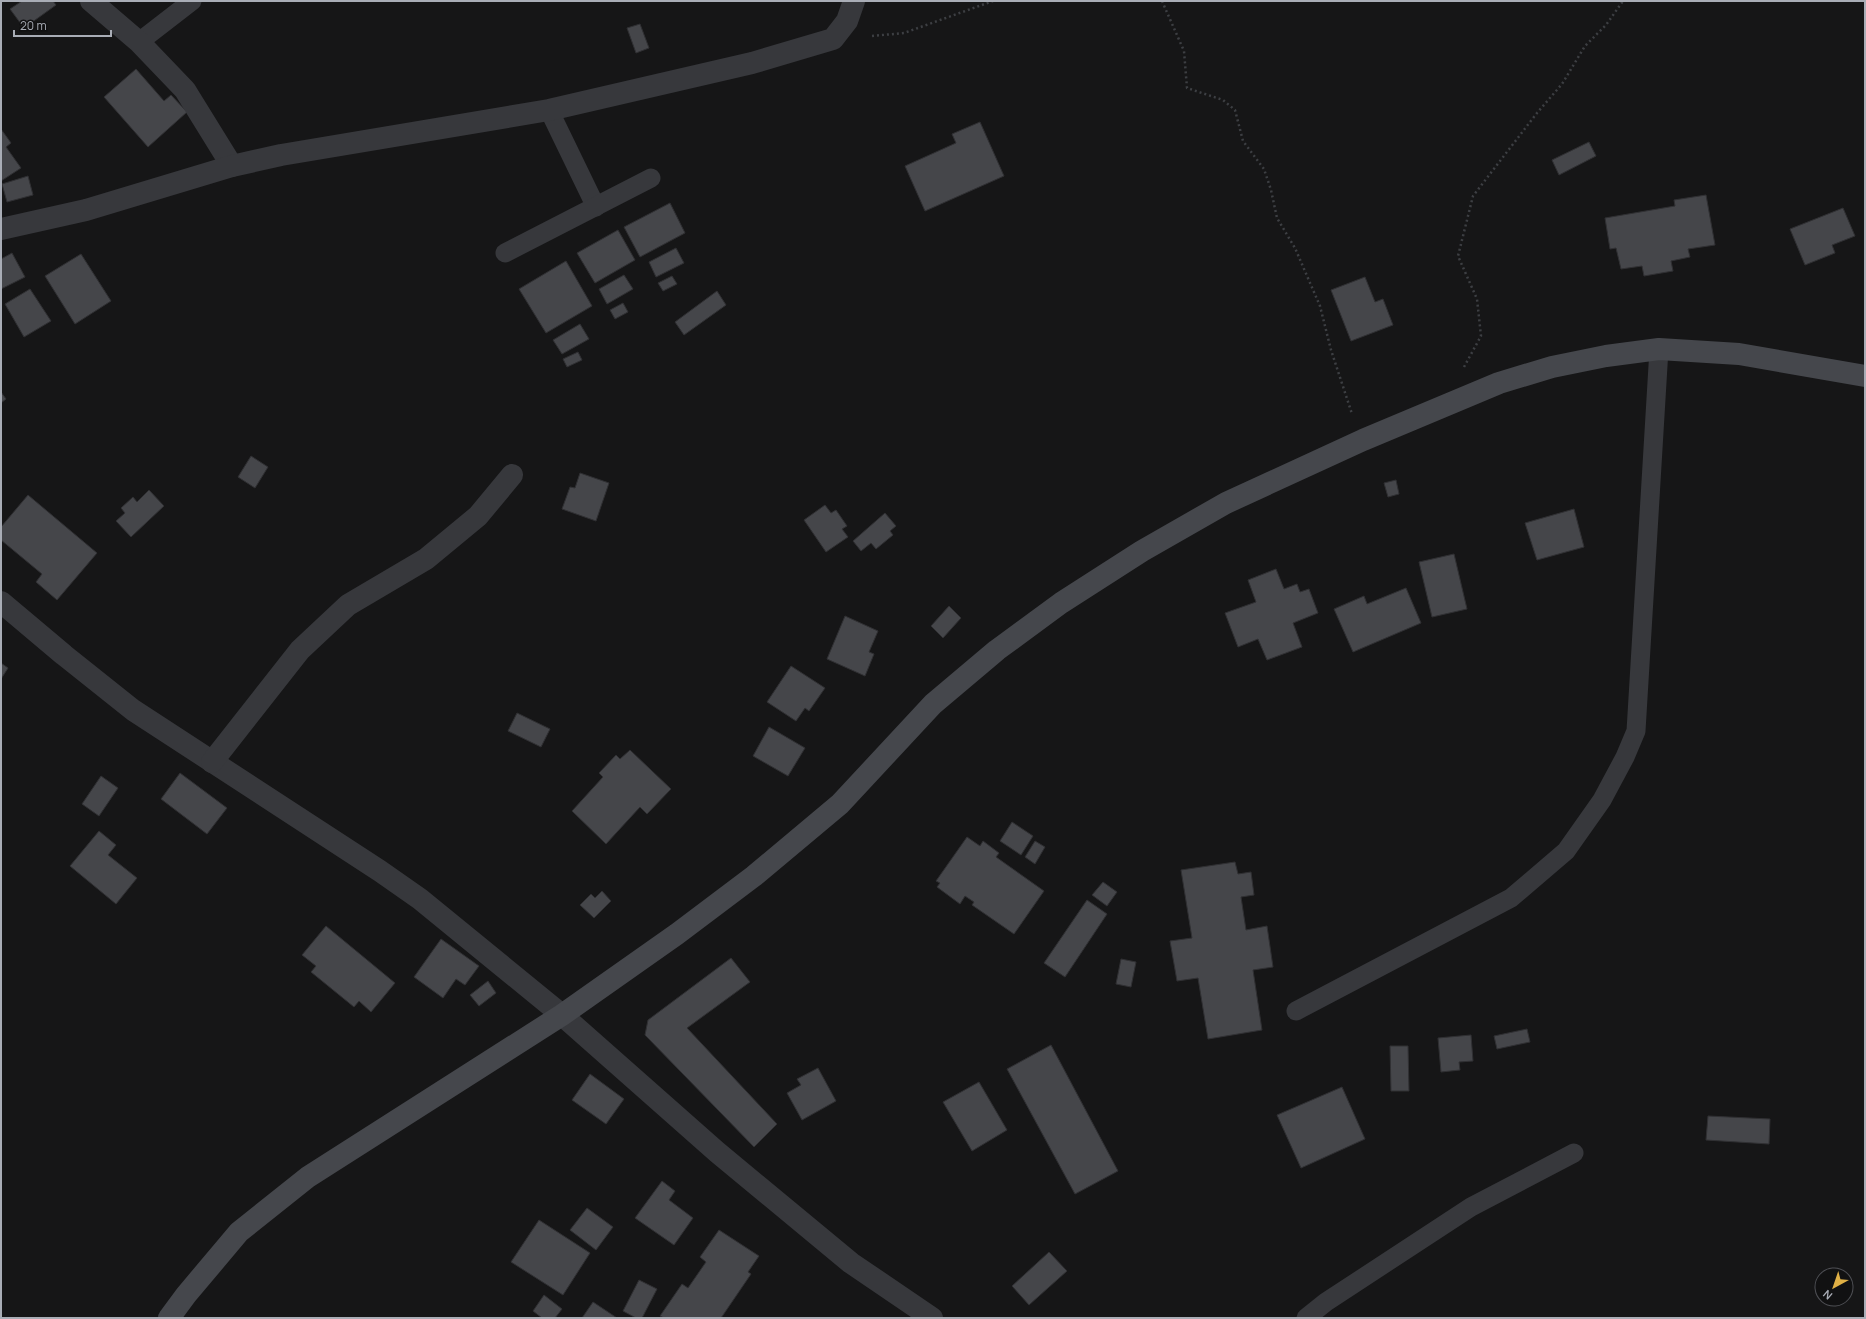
<svg xmlns="http://www.w3.org/2000/svg" width="1866" height="1319" viewBox="0 0 1866 1319" font-family="Manrope,sans-serif">
	<rect width="100%" height="100%" fill="#161617"/>
	<g fill="#45464a" stroke="#303033">
		<polygon points="22,1 53,1 56,5 24,28 10,9"/>
		<polygon points="640,24 649,48 636,53 627,28"/>
		<polygon points="136,69 164,101 171,95 187,112 148,147 104,97"/>
		<polygon points="980,122 1004,176 925,211 905,166 956,143 952,134"/>
		<polygon points="1,129 11,143 6,147 21,168 1,181"/>
		<polygon points="1589,142 1596,156 1559,175 1552,160"/>
		<polygon points="28,176 33,195 7,202 2,184"/>
		<polygon points="1706,195 1715,245 1688,249 1690,257 1671,261 1673,271 1644,276 1642,266 1621,269 1616,248 1610,249 1605,218 1675,206 1674,200"/>
		<polygon points="670,203 685,233 640,257 624,227"/>
		<polygon points="1843,208 1855,236 1832,245 1835,253 1805,265 1790,229"/>
		<polygon points="618,230 635,260 595,283 577,253"/>
		<polygon points="676,248 684,263 656,277 649,262"/>
		<polygon points="12,253 25,277 1,289 1,259"/>
		<polygon points="81,254 111,301 75,324 45,276"/>
		<polygon points="566,261 592,306 546,333 519,289"/>
		<polygon points="624,275 633,289 607,304 599,289"/>
		<polygon points="672,276 677,284 663,291 658,283"/>
		<polygon points="1365,277 1375,302 1383,299 1393,325 1351,341 1331,290"/>
		<polygon points="30,289 51,321 24,337 5,304"/>
		<polygon points="717,291 726,305 684,335 675,322"/>
		<polygon points="623,303 628,312 615,319 610,310"/>
		<polygon points="580,324 589,339 562,354 553,340"/>
		<polygon points="578,352 582,360 567,367 563,359"/>
		<polygon points="1,392 6,399 1,403"/>
		<polygon points="251,456 268,467 255,488 238,477"/>
		<polygon points="580,473 609,483 596,521 562,509 570,487 575,488"/>
		<polygon points="1396,480 1399,494 1388,497 1384,483"/>
		<polygon points="149,490 164,506 131,537 116,521 125,513 121,508 133,497 137,502"/>
		<polygon points="28,495 97,553 57,600 36,582 42,574 1,540 1,527"/>
		<polygon points="825,505 831,513 836,510 847,526 842,529 848,537 826,552 804,520"/>
		<polygon points="1574,509 1584,547 1537,560 1525,523"/>
		<polygon points="885,513 896,526 890,531 893,535 876,549 871,543 861,551 853,541"/>
		<polygon points="1454,554 1467,609 1432,617 1419,562"/>
		<polygon points="1276,569 1284,589 1297,584 1300,592 1309,589 1318,613 1293,623 1302,647 1267,660 1258,639 1238,647 1225,613 1256,602 1248,580"/>
		<polygon points="1406,588 1421,623 1353,652 1334,609 1364,596 1367,604"/>
		<polygon points="949,606 961,618 943,638 931,626"/>
		<polygon points="845,616 878,631 869,652 874,654 865,676 827,659"/>
		<polygon points="1,663 8,668 1,679"/>
		<polygon points="791,666 825,688 809,711 805,708 796,721 767,702"/>
		<polygon points="517,713 550,729 541,747 508,731"/>
		<polygon points="769,727 805,748 788,776 753,756"/>
		<polygon points="630,750 671,789 647,814 640,807 606,844 572,811 603,777 599,773 616,755 620,759"/>
		<polygon points="180,773 227,808 207,834 161,799"/>
		<polygon points="101,776 118,788 99,816 82,804"/>
		<polygon points="1012,822 1033,836 1021,855 1000,841"/>
		<polygon points="99,831 116,845 108,855 137,878 116,904 70,866"/>
		<polygon points="967,837 980,846 983,841 999,853 996,857 1044,891 1014,934 972,905 974,902 965,896 960,904 937,887 940,883 936,881"/>
		<polygon points="1035,841 1045,847 1035,864 1025,857"/>
		<polygon points="1235,862 1238,874 1251,872 1254,895 1241,897 1246,930 1267,926 1273,967 1253,970 1262,1030 1208,1039 1198,978 1177,981 1170,941 1192,938 1181,870"/>
		<polygon points="1103,882 1117,892 1107,906 1092,895"/>
		<polygon points="602,891 611,901 594,918 580,905 591,894 595,898"/>
		<polygon points="1087,900 1107,914 1065,977 1044,963"/>
		<polygon points="326,926 395,983 371,1012 359,1001 354,1007 311,972 316,966 302,955"/>
		<polygon points="441,939 479,966 465,985 456,979 443,998 414,977"/>
		<polygon points="731,958 750,982 687,1028 777,1124 754,1147 645,1035 648,1020"/>
		<polygon points="1121,959 1136,962 1131,987 1116,984"/>
		<polygon points="488,981 496,993 479,1006 470,995"/>
		<polygon points="1527,1029 1530,1042 1497,1049 1494,1036"/>
		<polygon points="1471,1035 1473,1061 1459,1062 1460,1070 1441,1072 1438,1038"/>
		<polygon points="1051,1045 1118,1171 1075,1194 1007,1069"/>
		<polygon points="1390,1046 1408,1046 1409,1091 1391,1091"/>
		<polygon points="818,1068 836,1101 802,1120 787,1093 801,1085 797,1079"/>
		<polygon points="590,1074 624,1099 606,1124 572,1100"/>
		<polygon points="979,1082 1007,1130 972,1151 943,1102"/>
		<polygon points="1342,1087 1365,1139 1301,1168 1277,1115"/>
		<polygon points="1708,1116 1770,1119 1769,1144 1706,1140"/>
		<polygon points="662,1181 675,1191 669,1200 693,1218 674,1245 635,1218"/>
		<polygon points="587,1208 613,1227 596,1250 570,1230"/>
		<polygon points="539,1220 590,1253 563,1295 511,1262"/>
		<polygon points="719,1230 759,1256 748,1272 751,1274 721,1318 664,1318 660,1316 682,1284 688,1288 706,1262 700,1257"/>
		<polygon points="1049,1252 1067,1271 1029,1305 1012,1286"/>
		<polygon points="639,1280 657,1289 642,1318 636,1318 623,1311"/>
		<polygon points="544,1295 562,1309 555,1318 542,1318 533,1311"/>
		<polygon points="593,1302 617,1318 582,1318"/>
	</g>
	<g fill="none" stroke-linecap="round" stroke-linejoin="round">
		<g stroke="#3d3f43" stroke-width="2.5" stroke-dasharray="2 3" stroke-linecap="butt">
			<polyline points="1162,1 1184,51 1187,88 1223,100 1235,110 1243,141 1264,169 1271,190 1277,218 1295,248 1320,306 1331,350 1352,414"/>
			<polyline points="872,36 904,33 993,1"/>
			<polyline points="1464,367 1481,336 1477,299 1458,256 1473,196 1537,113 1562,84 1585,46 1606,25 1623,1"/>
		</g>
		<g stroke="#37383c" stroke-width="19">
			<polyline points="139,42 192,1"/>
			<polyline points="549,110 596,207"/>
			<polyline points="505,253 651,178"/>
			<polyline points="1296,1011 1511,898 1566,851 1602,800 1625,757 1636,731 1659,349"/>
			<polyline points="1306,1318 1326,1302 1471,1207 1574,1153"/>
		</g>
		<g stroke="#37383c" stroke-width="22">
			<polyline points="91,1 139,42 185,90 232,166"/>
			<polyline points="1,229 86,210 232,166 281,155 549,110 752,63 833,39 847,21 854,1"/>
			<polyline points="1,602 64,655 133,710 380,871 420,899 562,1015 717,1152 851,1263 932,1318"/>
			<polyline points="212,762 300,650 348,605 426,559 478,516 512,475"/>
		</g>
		<polyline stroke="#45474c" stroke-width="22" points="169,1318 186,1295 239,1232 308,1177 562,1015 677,934 754,876 840,804 933,704 997,650 1061,603 1142,551 1226,503 1363,440 1499,383 1552,367 1606,356 1659,349 1739,354 1865,376"/>
	</g>
	<rect width="1866" height="1319" fill="none" stroke="#a9adb6" stroke-width="4"/>
	<g transform="translate(1834 1287) rotate(220)"><circle r="19" fill="#111112" stroke="#4e4f54"/>
	<path d="M0-3L7 15L0 10L-7 15Z" fill="#e0b045"/>
	<text y="-6" font-size="11" font-weight="bold" text-anchor="middle" fill="#a9adb6">N</text>
	</g>
	<path d="M14 30v6h97v-6" fill="none" stroke="#a9adb6" stroke-width="2"/>
	<text x="20" y="30" font-size="12" fill="#a9adb6" stroke="#111112" stroke-width="3" paint-order="stroke">20 m</text>
</svg>
